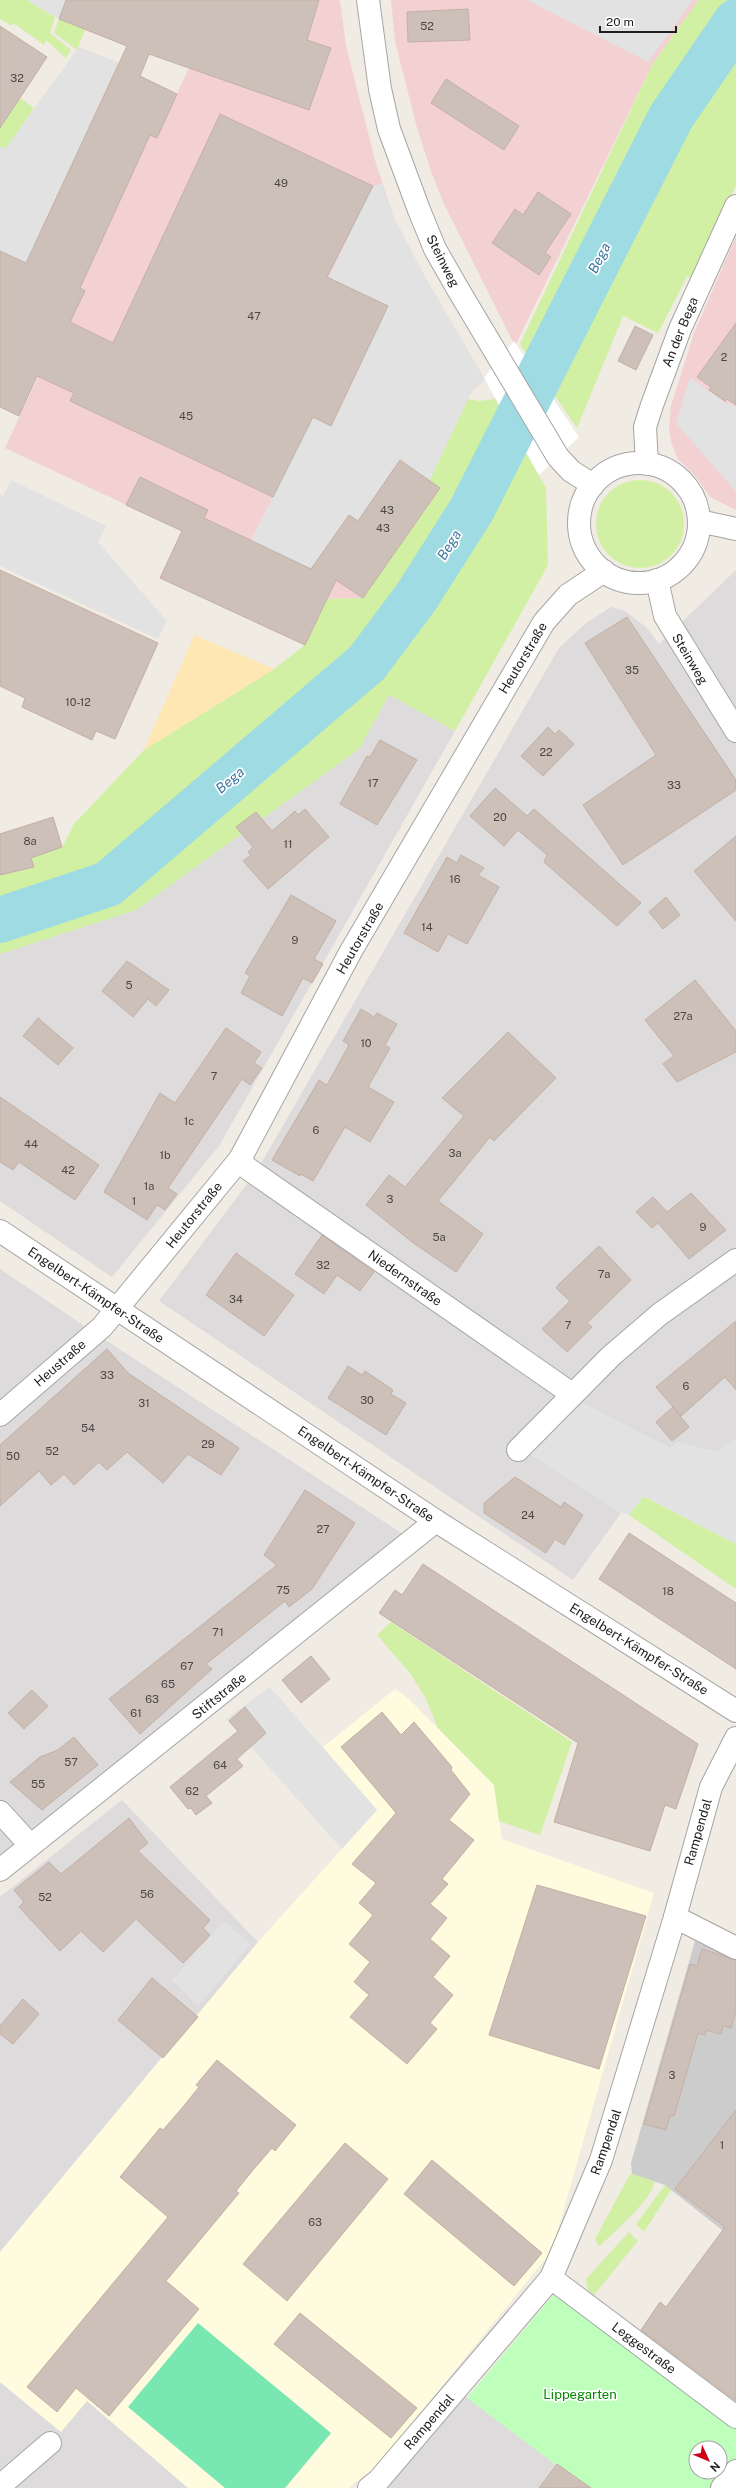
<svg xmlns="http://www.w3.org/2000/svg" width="736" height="2488" viewBox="0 0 736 2488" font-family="'Public Sans',sans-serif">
	<rect width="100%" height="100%" fill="#f0ebe3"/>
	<g fill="#dddbdb">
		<polygon points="736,570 736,1438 716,1452 677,1442 670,1448 582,1403 529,1453 621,1513 573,1580 159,1301 256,1172 559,648 586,623 611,607 625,611 646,627 659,644"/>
		<polygon points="389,695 455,731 219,1146 112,1277 0,1201 0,954 136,910 359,749"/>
		<polygon points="0,1269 86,1327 0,1401"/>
		<polygon points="104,1339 406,1536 0,1859 0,1428"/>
		<polygon points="122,1800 258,1942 0,2252 0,1897"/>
		<polygon points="0,2382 60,2431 87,2400 188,2488 0,2488"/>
		<polygon points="457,2390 587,2488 369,2488"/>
	</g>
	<g fill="#f3d1d3">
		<polygon points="204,0 340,0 346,46 375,160 393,216 425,277 485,380 472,391 429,480 440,489 363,598 327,599 5,448 150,135 157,137 189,68"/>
		<polygon points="391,0 699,0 653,63 515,346 444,204 432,174 417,128 395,41"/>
		<polygon points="736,236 736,510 710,497 697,478 677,458 671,442 669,428 671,406 694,333"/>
	</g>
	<polygon fill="#fffbde" points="395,1689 408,1698 494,1785 502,1839 654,1893 552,2251 377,2466 348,2488 188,2488 87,2401 61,2432 0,2382 0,2252 258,1942 377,1810 323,1747"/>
	<polygon fill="#ccc" points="695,1941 736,1955 736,2241 665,2185 632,2174 631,2163"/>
	<g fill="#d1f0a4">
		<polygon points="0,0 27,0 55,17 50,33 71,50 66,58 46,40 44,45 15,24 10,25 0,19"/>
		<polygon points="699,0 736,0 736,185 693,279 687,276 658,333 623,316 577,428 520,344 653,63"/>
		<polygon points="59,19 85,30 77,50 54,33"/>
		<polygon points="20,98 34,108 5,150 0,146 0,127"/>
		<polygon points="468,399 479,401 495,399 546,488 548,565 455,731 389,695 359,749 136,910 0,954 0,875 34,867 31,858 62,847 74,824 144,750 274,669 305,645 327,599 363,598 440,489 429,481"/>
		<circle cx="640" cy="524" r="44"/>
		<polygon points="643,1496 736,1544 736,1589 629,1515"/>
		<polygon points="391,1622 572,1742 540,1835 499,1821 494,1785 438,1728 425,1697 410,1673 377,1635"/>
		<path d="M632,2174L654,2181C657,2195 611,2235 600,2246L598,2245L595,2239L629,2176Z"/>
		<polygon points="665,2185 671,2190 644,2232 636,2224"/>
		<polygon points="629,2232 638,2241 594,2295 588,2290 586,2279"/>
	</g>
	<polygon fill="#ffe7b3" points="194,635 274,669 144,750 194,636"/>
	<path fill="#beffbc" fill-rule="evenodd" d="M558,2289L736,2424V2462L716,2488H587L467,2398ZM696,2448H720V2472H696Z"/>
	<polygon fill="#79e7b1" points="198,2323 331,2433 285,2488 225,2488 128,2407"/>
	<g fill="#e2e2e2">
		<polygon points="27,0 66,0 59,19"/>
		<polygon points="527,0 693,0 648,62"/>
		<polygon points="79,47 120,63 26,263 0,251 0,146 5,149"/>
		<polygon points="382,183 393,216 425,277 485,380 472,391 429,481 400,461 358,521 311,569 251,540 313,418 331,426 388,306 328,278 373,186"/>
		<polygon points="690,377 727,404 729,402 736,407 736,492 676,423"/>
		<polygon points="11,480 106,526 98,542 167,621 158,639 0,566 0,494 3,496"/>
		<polygon points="582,1403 670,1448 677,1442 716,1452 736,1438 736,1544 644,1496 629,1515 621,1513 529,1454"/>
		<polygon points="270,1687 377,1810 342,1849 226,1719"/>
		<polygon points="224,1921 251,1944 198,2006 172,1980"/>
	</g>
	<polygon fill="#fff" points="514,341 579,437 539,475 484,378"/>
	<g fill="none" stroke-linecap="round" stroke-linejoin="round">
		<polyline stroke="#9fdbe2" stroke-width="46" points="0,920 108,884 367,663 417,596 471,511 671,117 736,22"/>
	</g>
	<g fill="#cdc0b9" stroke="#c4afa4">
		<polygon points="66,0 319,0 307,40 331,48 309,110 149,54 140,76 177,94 157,138 150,135 80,288 85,291 70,322 113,343 220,114 373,186 327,277 388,306 331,426 313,417 273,497 70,401 74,393 37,376 19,416 0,407 0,251 26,263 127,46 59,19"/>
		<polygon points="468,9 470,40 408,42 407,12"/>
		<polygon points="0,26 47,57 0,128"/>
		<polygon points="446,79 519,126 504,150 431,103"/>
		<polygon points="538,192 571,214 545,253 551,257 539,275 492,243 515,209 523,215"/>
		<polygon points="736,323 736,405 727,399 725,401 709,390 711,387 697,377"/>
		<polygon points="635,326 653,335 636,370 618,361"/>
		<polygon points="400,460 440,488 363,598 336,580 305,645 160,578 182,531 126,505 140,477 208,510 204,518 311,569 349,515 358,521"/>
		<polygon points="0,570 158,643 115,739 96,731 92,740 22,707 25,698 0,686"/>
		<polygon points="627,617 736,780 736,790 623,865 583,805 656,755 585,643"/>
		<polygon points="548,727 555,734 559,730 574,744 543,776 521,756"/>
		<polygon points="380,740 417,760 377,825 340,804 367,756 370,757"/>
		<polygon points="495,788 527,816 534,809 641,903 617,926 544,862 547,855 518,830 504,846 470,816"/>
		<polygon points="305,809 329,837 268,889 243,861 251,855 248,852 253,847 236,827 256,812 272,831 295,811 298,815"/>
		<polygon points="53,817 62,847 31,858 34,867 0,875 0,834"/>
		<polygon points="736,836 736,921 694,871"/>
		<polygon points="461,855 484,868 478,875 499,887 467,944 448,934 438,952 404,933 447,857 457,863"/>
		<polygon points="291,895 336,921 314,959 323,964 312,983 303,978 282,1016 241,993 250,976 245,973"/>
		<polygon points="666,897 680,915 663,929 649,912"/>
		<polygon points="127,961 169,990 156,1006 148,999 133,1017 102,991"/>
		<polygon points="695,980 736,1031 736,1052 677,1082 663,1064 674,1056 645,1020"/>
		<polygon points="361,1009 374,1017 377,1013 397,1024 385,1045 390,1048 368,1087 394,1102 370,1142 345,1127 313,1181 301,1174 300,1176 272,1160 319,1080 327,1085 349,1045 343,1041"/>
		<polygon points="38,1018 73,1048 58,1065 23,1036"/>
		<polygon points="226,1028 261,1052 254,1063 262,1068 250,1085 242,1079 168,1188 177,1194 165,1210 157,1205 147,1220 104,1192 160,1093 175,1103"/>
		<polygon points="508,1032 556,1078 494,1141 490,1137 438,1201 483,1234 456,1272 412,1242 366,1205 389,1175 405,1187 464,1116 442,1098"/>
		<polygon points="0,1097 99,1165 75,1200 19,1162 13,1170 0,1162"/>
		<polygon points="691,1193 726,1230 689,1259 658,1223 652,1228 636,1212 653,1197 667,1212"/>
		<polygon points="322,1235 374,1272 360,1291 337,1275 324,1294 295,1274"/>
		<polygon points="599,1246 631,1280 587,1323 592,1327 567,1352 542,1329 570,1301 556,1288 559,1284"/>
		<polygon points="236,1253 294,1295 264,1336 206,1295"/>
		<polygon points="736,1321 736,1390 725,1377 681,1416 656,1387"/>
		<polygon points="107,1349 128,1373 239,1448 221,1475 188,1454 163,1483 127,1452 107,1470 99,1462 74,1485 64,1474 51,1485 39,1471 0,1506 0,1445"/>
		<polygon points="348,1366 362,1375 365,1371 393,1390 391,1394 406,1403 386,1435 328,1398"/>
		<polygon points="673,1407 689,1427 672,1441 656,1422"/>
		<polygon points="515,1477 561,1507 564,1502 583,1515 564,1545 555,1539 546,1553 484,1513 484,1503"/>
		<polygon points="305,1490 355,1523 312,1589 289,1607 285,1601 206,1664 212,1669 140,1734 109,1699 277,1565 264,1555"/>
		<polygon points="629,1533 736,1603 736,1669 599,1579"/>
		<polygon points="423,1564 698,1744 676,1809 665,1805 650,1851 554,1822 578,1743 379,1613 395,1590 402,1595"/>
		<polygon points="311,1656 330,1679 301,1703 282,1680"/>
		<polygon points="32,1690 48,1706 24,1729 8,1713"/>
		<polygon points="245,1707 266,1733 237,1759 243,1766 206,1796 212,1803 196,1815 191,1808 188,1809 170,1787 238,1731 229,1721"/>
		<polygon points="382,1712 401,1735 414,1722 452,1767 451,1770 470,1794 449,1820 474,1840 442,1879 448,1884 430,1904 447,1918 430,1939 450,1956 433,1977 453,1995 430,2023 437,2029 407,2064 350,2017 369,1995 354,1982 370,1962 349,1944 373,1915 359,1903 376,1883 352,1864 396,1813 341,1747"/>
		<polygon points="74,1737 98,1765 42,1810 10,1782 40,1757 58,1750"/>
		<polygon points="129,1818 148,1843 138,1851 210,1920 203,1928 210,1935 183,1963 136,1919 103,1952 81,1931 60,1951 19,1907 24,1902 14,1890 49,1862 61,1874"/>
		<polygon points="537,1885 646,1916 599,2069 489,2035"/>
		<polygon points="702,1949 736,1960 736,2010 731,2028 723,2026 721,2034 706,2030 705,2035 698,2033 674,2116 670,2115 666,2130 644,2124 690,1964 697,1966"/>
		<polygon points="152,1978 198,2017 163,2058 118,2020"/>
		<polygon points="23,1999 39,2014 13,2044 0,2034 0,2026"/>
		<polygon points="217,2060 296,2125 275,2151 272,2148 253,2170 236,2191 239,2193 166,2281 199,2309 109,2416 76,2388 57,2412 27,2387 168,2217 120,2177 160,2128 163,2130 182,2108 199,2087 196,2085"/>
		<polygon points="736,2110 736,2401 641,2330 660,2302 666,2307 725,2227 675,2189"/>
		<polygon points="345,2143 388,2179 287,2301 243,2264"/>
		<polygon points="432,2160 542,2253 514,2286 404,2194"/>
		<polygon points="300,2313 417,2408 391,2438 274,2344"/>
		<polygon points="557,2464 591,2488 539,2488"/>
	</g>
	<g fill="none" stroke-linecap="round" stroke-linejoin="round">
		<defs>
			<g id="minor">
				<polyline points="368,0 380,89 389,129 419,210 435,249 459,291 558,457 571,471 593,485"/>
				<circle cx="639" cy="523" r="60"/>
				<polyline points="647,464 645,427 652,405 680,329 736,206"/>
				<polyline points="699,521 736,529"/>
				<polyline points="657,580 665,616 736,731"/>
				<polyline points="240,1159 247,1168 572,1394"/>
				<polyline points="0,1231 436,1521 736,1711"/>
				<polyline points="0,1415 102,1327 240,1159 351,951 544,622 568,595 604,571"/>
				<polyline points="518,1450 611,1356 660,1314 736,1260"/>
				<polyline points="0,1812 30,1845"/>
				<polyline points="0,1870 436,1521"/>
				<polyline points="675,1917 736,1948"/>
				<polyline points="551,2278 736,2417"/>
				<polyline points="0,2486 50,2443"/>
				<polyline points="369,2488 378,2481 551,2278 601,2160 675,1917 711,1787 736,1738"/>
				<polyline points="722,2488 736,2471"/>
			</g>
		</defs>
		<use href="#minor" stroke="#a5a5a5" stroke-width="24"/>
		<use href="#minor" stroke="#fff" stroke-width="22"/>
	</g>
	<g text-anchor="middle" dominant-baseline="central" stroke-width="3.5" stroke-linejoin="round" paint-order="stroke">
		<g font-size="11" fill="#4a4645">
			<text x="427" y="26">52</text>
			<text x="17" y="78">32</text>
			<text x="281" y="183">49</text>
			<text x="254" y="316">47</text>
			<text x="724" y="357">2</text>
			<text x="186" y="416">45</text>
			<text x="387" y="510">43</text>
			<text x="383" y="528">43</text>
			<text x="632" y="670">35</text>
			<text x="78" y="702">10-12</text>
			<text x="546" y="752">22</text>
			<text x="373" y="783">17</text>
			<text x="674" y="785">33</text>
			<text x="500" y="817">20</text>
			<text x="30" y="841">8a</text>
			<text x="288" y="844">11</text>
			<text x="455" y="879">16</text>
			<text x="427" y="927">14</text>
			<text x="295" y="940">9</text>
			<text x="129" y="985">5</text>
			<text x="683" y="1016">27a</text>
			<text x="366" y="1043">10</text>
			<text x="214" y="1076">7</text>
			<text x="189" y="1121">1c</text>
			<text x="316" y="1130">6</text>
			<text x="31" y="1144">44</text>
			<text x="455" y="1153">3a</text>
			<text x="165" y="1155">1b</text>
			<text x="68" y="1170">42</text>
			<text x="149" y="1186">1a</text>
			<text x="390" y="1199">3</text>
			<text x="134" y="1201">1</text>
			<text x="703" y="1227">9</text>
			<text x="439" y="1237">5a</text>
			<text x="323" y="1265">32</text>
			<text x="604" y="1274">7a</text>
			<text x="236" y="1299">34</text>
			<text x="568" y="1325">7</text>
			<text x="107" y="1375">33</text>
			<text x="686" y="1386">6</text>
			<text x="367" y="1400">30</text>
			<text x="144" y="1403">31</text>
			<text x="88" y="1428">54</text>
			<text x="208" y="1444">29</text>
			<text x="52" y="1451">52</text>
			<text x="13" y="1456">50</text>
			<text x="528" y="1515">24</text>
			<text x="323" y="1529">27</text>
			<text x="283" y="1590">75</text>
			<text x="668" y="1591">18</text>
			<text x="218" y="1632">71</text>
			<text x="187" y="1666">67</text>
			<text x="168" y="1684">65</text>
			<text x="152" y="1699">63</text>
			<text x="136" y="1713">61</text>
			<text x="71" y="1762">57</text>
			<text x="220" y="1765">64</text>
			<text x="38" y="1784">55</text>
			<text x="192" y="1791">62</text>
			<text x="147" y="1894">56</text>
			<text x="45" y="1897">52</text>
			<text x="672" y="2075">3</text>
			<text x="722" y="2145">1</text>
			<text x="315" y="2222">63</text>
		</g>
		<g font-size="13" fill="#1e1e1e" stroke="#fff">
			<text transform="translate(443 261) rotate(63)">Steinweg</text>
			<text transform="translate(680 332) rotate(-68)">An der Bega</text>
			<text transform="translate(523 658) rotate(-59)">Heutorstraße</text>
			<text transform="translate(690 659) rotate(59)">Steinweg</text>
			<text transform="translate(360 938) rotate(-60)">Heutorstraße</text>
			<text transform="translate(194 1215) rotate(-51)">Heutorstraße</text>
			<text transform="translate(405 1278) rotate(35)">Niedernstraße</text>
			<text transform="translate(96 1295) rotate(34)">Engelbert-Kämpfer-Straße</text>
			<text transform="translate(60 1363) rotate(-41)">Heustraße</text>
			<text transform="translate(366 1474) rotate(34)">Engelbert-Kämpfer-Straße</text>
			<text transform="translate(639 1649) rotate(32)">Engelbert-Kämpfer-Straße</text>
			<text transform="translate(219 1696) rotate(-39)">Stiftstraße</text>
			<text transform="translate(698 1832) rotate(-74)">Rampendal</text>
			<text transform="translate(606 2142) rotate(-71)">Rampendal</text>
			<text transform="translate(644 2348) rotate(37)">Leggestraße</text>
			<text transform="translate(429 2422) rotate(-49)">Rampendal</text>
		</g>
		<g font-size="13" fill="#048800" stroke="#fff">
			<text x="580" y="2394">Lippegarten</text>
		</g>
		<g font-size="14" font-style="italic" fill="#3a779f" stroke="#fff">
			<text transform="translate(599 258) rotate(-63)">Bega</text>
			<text transform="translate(449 545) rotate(-58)">Bega</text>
			<text transform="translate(230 780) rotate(-40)">Bega</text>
		</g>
	</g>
	<g transform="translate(708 2460) rotate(134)"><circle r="19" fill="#ffffff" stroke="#a5a5a5"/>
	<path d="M0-3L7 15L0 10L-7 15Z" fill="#cd0016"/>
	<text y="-6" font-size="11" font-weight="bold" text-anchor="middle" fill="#1e1e1e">N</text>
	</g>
	<path d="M600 26v6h76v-6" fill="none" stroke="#1e1e1e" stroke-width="2"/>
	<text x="606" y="26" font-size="12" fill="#1e1e1e" stroke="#ffffff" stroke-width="3" paint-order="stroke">20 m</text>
</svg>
